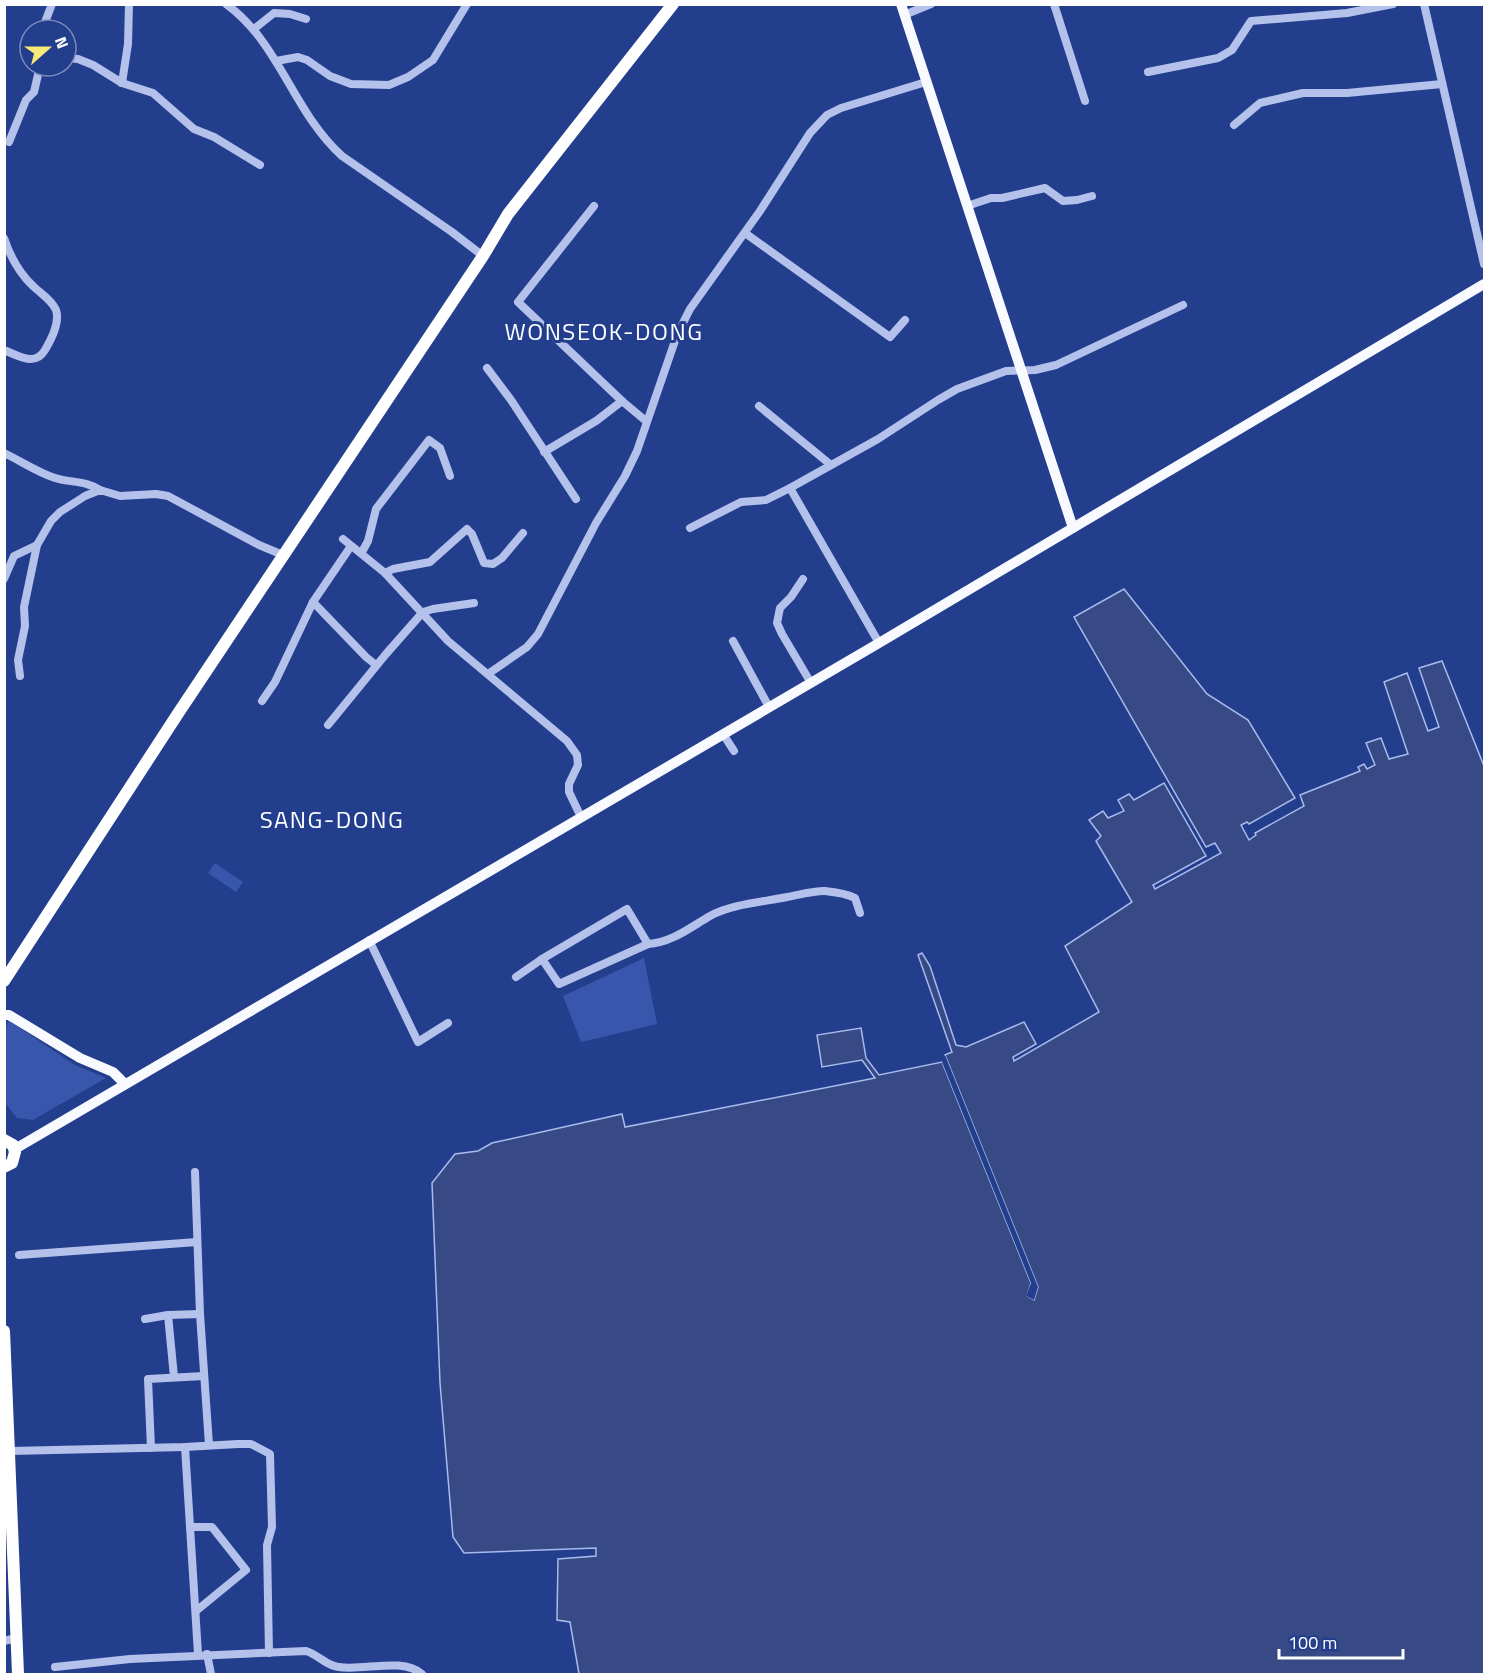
<svg xmlns="http://www.w3.org/2000/svg" width="1489" height="1679" viewBox="0 0 1489 1679" font-family="'Titillium Web',sans-serif">
	<rect width="100%" height="100%" fill="#243e8e"/>
	<g fill="#3856ab">
		<polygon points="215,863 243,882 236,892 208,873"/>
		<polygon points="644,958 657,1024 581,1042 563,996"/>
		<polygon points="8,1020 75,1065 106,1078 33,1120 17,1118 5,1103 4,1040"/>
	</g>
	<polygon fill="#374a86" stroke="#a8bbec" stroke-width="1.5" points="1124,589 1207,694 1248,720 1295,798 1249,824 1247,822 1241,825 1249,840 1256,835 1255,833 1304,806 1300,795 1360,771 1358,767 1364,764 1367,769 1375,765 1366,743 1381,738 1389,759 1408,754 1384,682 1407,673 1428,731 1439,727 1419,668 1442,661 1484,766 1484,1674 579,1674 570,1622 557,1620 558,1559 596,1556 596,1548 464,1553 453,1537 440,1383 432,1183 455,1154 478,1151 492,1143 622,1114 625,1127 875,1078 862,1060 822,1067 817,1035 861,1028 866,1058 879,1075 942,1062 1031,1283 1027,1296 1034,1300 1038,1287 945,1055 952,1052 918,955 922,953 930,966 956,1045 966,1047 1024,1022 1036,1044 1013,1057 1014,1061 1099,1012 1065,946 1132,902 1096,841 1101,836 1089,820 1103,811 1108,818 1124,811 1118,800 1129,794 1134,800 1164,783 1206,856 1153,885 1155,889 1221,853 1215,843 1206,847 1074,617"/>
	<polygon fill="#243e8e" points="945,1055 1038,1287 1034,1300 1026,1296 1031,1283 942,1062"/>
	<g fill="none" stroke-linecap="round" stroke-linejoin="round">
		<g stroke="#b4c2eb" stroke-width="8">
			<path d="M226,4C280,43 293,112 342,156L452,232L483,256"/>
			<polyline points="1054,4 1085,101"/>
			<polyline points="1424,4 1484,264"/>
			<polyline points="904,15 931,4"/>
			<polyline points="254,29 274,13 290,14 306,19"/>
			<polyline points="42,30 52,4"/>
			<polyline points="66,58 78,59 93,65 122,83 153,93 194,129 214,137 260,165"/>
			<polyline points="276,61 298,57 307,60 330,76 351,84 389,85 408,77 433,60 467,4"/>
			<polyline points="1148,72 1218,58 1232,50 1251,21 1347,13 1393,4"/>
			<polyline points="122,83 128,44 129,4"/>
			<polyline points="1234,125 1260,103 1303,93 1347,93 1442,84"/>
			<polyline points="9,142 26,100 34,92 40,66"/>
			<polyline points="594,206 518,302 622,401 646,421"/>
			<polyline points="967,206 991,198 1002,198 1045,188 1063,201 1077,200 1092,196"/>
			<polyline points="745,233 890,337 905,320"/>
			<path d="M4,238C10,256 19,273 33,286C40,293 52,300 56,310C60,322 51,340 45,350C35,367 19,356 4,350"/>
			<polyline points="487,368 511,400 576,499"/>
			<polyline points="759,406 831,465"/>
			<polyline points="544,452 596,421 622,401"/>
			<path d="M4,453C21,461 37,472 55,478C71,483 85,480 100,490"/>
			<polyline points="790,488 879,643"/>
			<polyline points="690,528 741,502 766,500 790,488 878,439 938,400 957,389 1006,371 1035,370 1056,365 1183,305"/>
			<polyline points="343,539 385,573 448,641 567,741 577,755 578,765 569,784 569,792 581,817"/>
			<polyline points="362,552 368,541 376,509 429,440 440,448 450,476"/>
			<polyline points="385,573 393,569 430,562 467,529 472,534 484,563 493,564 502,558 523,533"/>
			<polyline points="4,579 14,556 37,545 51,521 60,512 85,496 100,490 120,496 156,494 168,496 259,545 283,555"/>
			<polyline points="803,579 791,597 780,608 777,623 782,634 811,683"/>
			<polyline points="313,602 366,657 376,665"/>
			<polyline points="733,641 769,707"/>
			<polyline points="488,674 527,647 538,634 596,523 625,476 637,451 677,335 690,309 760,211 810,133 827,115 841,108 926,82"/>
			<polyline points="20,676 18,660 25,626 24,607 37,545"/>
			<polyline points="262,701 275,682 313,602 351,546"/>
			<polyline points="328,725 386,654 423,612 433,609 474,603"/>
			<polyline points="723,734 734,751"/>
			<polyline points="369,940 418,1042 448,1023"/>
			<polyline points="542,959 627,909 648,944"/>
			<path d="M516,977L542,959L559,984L648,944C671,943 691,927 710,916C732,904 763,902 787,897C799,895 812,891 824,891C834,892 845,893 855,898L860,913"/>
			<polyline points="195,1172 200,1314 209,1445"/>
			<polyline points="19,1255 197,1242"/>
			<polyline points="168,1315 174,1377"/>
			<polyline points="145,1319 168,1315 200,1314"/>
			<polyline points="185,1447 198,1654"/>
			<polyline points="151,1448 148,1379 204,1376"/>
			<polyline points="10,1451 185,1447 238,1444 251,1444 270,1454 272,1527 267,1545 269,1653"/>
			<polyline points="190,1527 212,1527 246,1570 196,1611"/>
			<polyline points="4,1641 16,1638"/>
			<polyline points="207,1654 211,1674"/>
			<path d="M55,1667L130,1659L306,1651C319,1655 326,1666 339,1667C364,1671 402,1657 422,1674"/>
		</g>
		<g stroke="#f9faff" stroke-width="10">
			<polyline points="901,4 1073,528"/>
			<polyline points="4,1015 9,1015 80,1058 113,1072 124,1083"/>
			<polyline points="15,1149 879,643 1484,284"/>
		</g>
		<g stroke="#fff" stroke-width="12">
			<polyline points="4,981 179,712 483,256 508,214 673,4"/>
			<polyline points="4,1140 13,1145 15,1152 12,1163 4,1167"/>
			<polyline points="4,1331 18,1674"/>
		</g>
	</g>
	<g text-anchor="middle" dominant-baseline="central" stroke-width="6" stroke-linejoin="round" paint-order="stroke">
		<g font-size="24" letter-spacing="1.5" fill="#fff" stroke="#243e8e">
			<text x="604" y="331">WONSEOK-DONG</text>
			<text x="332" y="819">SANG-DONG</text>
		</g>
	</g>
	<rect width="1489" height="1679" fill="none" stroke="#ffffff" stroke-width="12"/>
	<g transform="translate(48 48) rotate(69)"><circle r="28" fill="#243e8e" stroke="#7c8bbb" stroke-width="1.5"/>
	<path d="M0-4.5L10 22L0 15L-10 22Z" fill="#f6e977"/>
	<text y="-9" font-size="16" font-weight="bold" text-anchor="middle" fill="#ffffff">N</text>
	</g>
	<path d="M1279 1649v9h124v-9" fill="none" stroke="#ffffff" stroke-width="3"/>
	<text x="1288" y="1649" font-size="18" fill="#ffffff" stroke="#243e8e" stroke-width="4.5" paint-order="stroke">100 m</text>
</svg>
